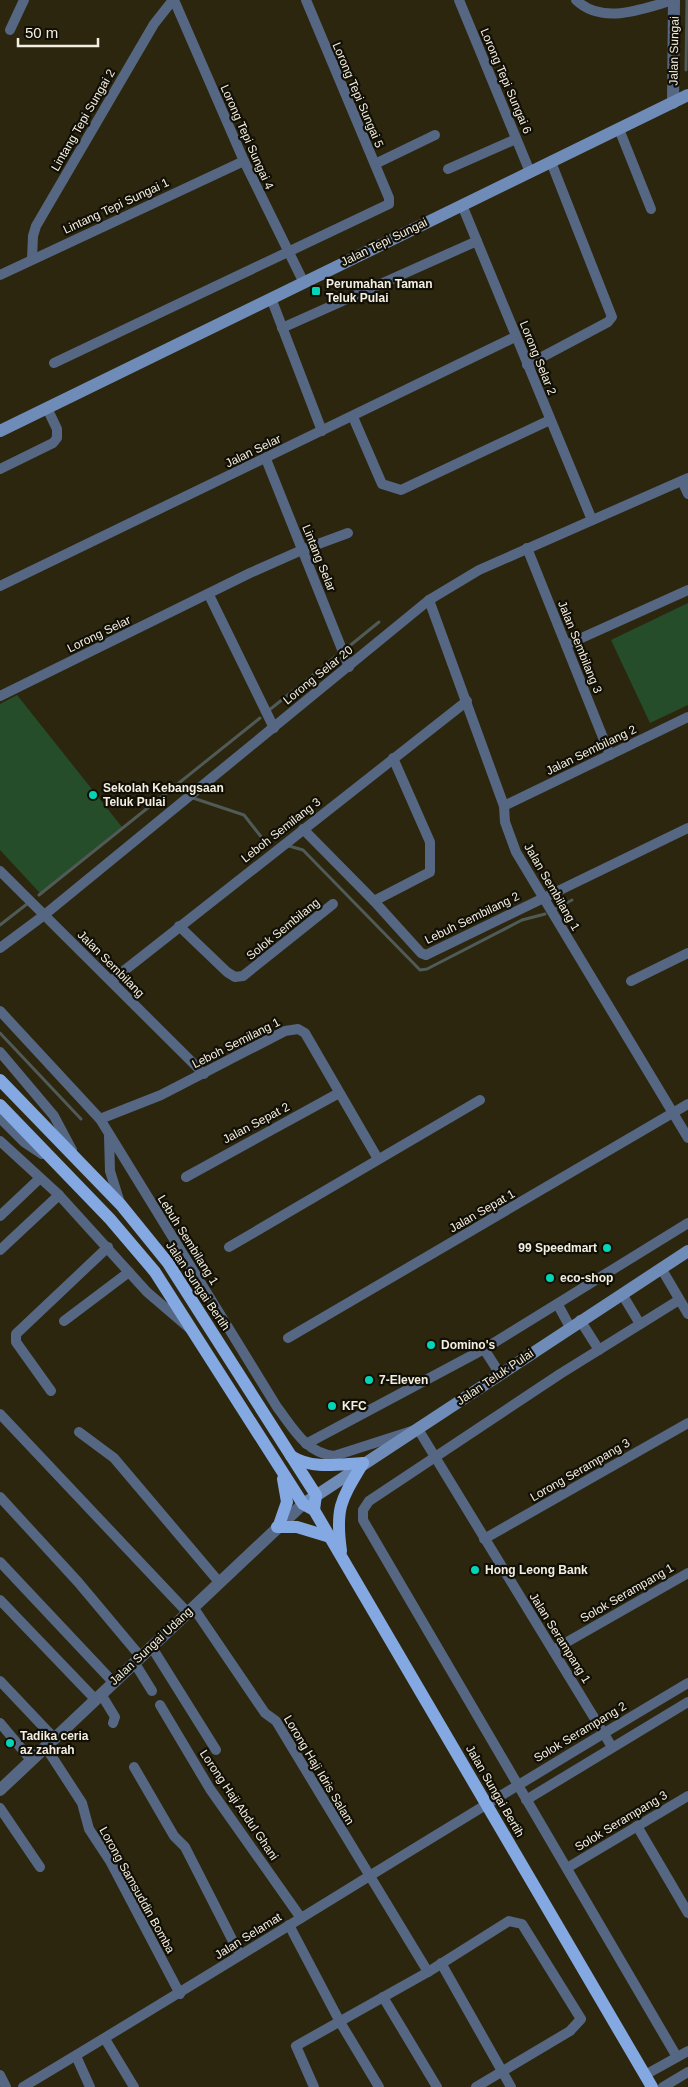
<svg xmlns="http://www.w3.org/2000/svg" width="688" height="2087" viewBox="0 0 688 2087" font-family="Arial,sans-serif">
	<rect width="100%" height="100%" fill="#2c260e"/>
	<g fill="#254d29">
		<polygon points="688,603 688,705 650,723 611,640"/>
		<polygon points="17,695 122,827 40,893 0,850 0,704"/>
	</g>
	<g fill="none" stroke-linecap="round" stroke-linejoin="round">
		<g stroke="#505a57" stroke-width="3">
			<polyline points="686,70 687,0"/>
			<polyline points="347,648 379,622"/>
			<polyline points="306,681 336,656"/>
			<polyline points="268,711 298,687"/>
			<polyline points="193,798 244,815 266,843"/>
			<polyline points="289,846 303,850 420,970 427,969 522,920 545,914"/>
			<polyline points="39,895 260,718"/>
			<polyline points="555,909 572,900"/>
			<polyline points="0,925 27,904"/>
			<polyline points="0,1033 81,1119"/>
		</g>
		<g stroke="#556783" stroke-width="10">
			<polyline points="174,0 244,161 303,281"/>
			<polyline points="459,0 530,172"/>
			<path d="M576,0C603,26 644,8 674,0"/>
			<polyline points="10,30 24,0"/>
			<polyline points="619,129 651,209"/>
			<polyline points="375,164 435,135"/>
			<polyline points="448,169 516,139"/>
			<polyline points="462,205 592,520"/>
			<polyline points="32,259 33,236 36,226 154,24 173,0"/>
			<polyline points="0,275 244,161"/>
			<polyline points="271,298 322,431"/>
			<polyline points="282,328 477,241"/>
			<polyline points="54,363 389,204 389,198 306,0"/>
			<polyline points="527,365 608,322 612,317 551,162"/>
			<polyline points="353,417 382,484 401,490 550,420"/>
			<polyline points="266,459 349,667"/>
			<polyline points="0,469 53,443 57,438 57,429 47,408"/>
			<polyline points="682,481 688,494"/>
			<polyline points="527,548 610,755"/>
			<polyline points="0,586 515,337"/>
			<polyline points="209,595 274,728"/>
			<polyline points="429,600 504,806 505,822 516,852 688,1138"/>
			<polyline points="566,645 688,590"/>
			<polyline points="0,696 250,573 302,550 348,533"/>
			<polyline points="504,806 688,717"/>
			<polyline points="303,829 374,901 421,953 426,955 688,828"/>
			<polyline points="0,871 204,1074"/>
			<polyline points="374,901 430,872 430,842 393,758"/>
			<polyline points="179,926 227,972 235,977 243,976 333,904"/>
			<polyline points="0,948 43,916 429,600 479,570 688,478"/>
			<polyline points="111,981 467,701"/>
			<polyline points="631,981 688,953"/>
			<path d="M0,1011L100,1119L277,1407C293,1428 306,1453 334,1456L418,1429L612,1747"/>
			<polyline points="0,1052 54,1116 72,1150"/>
			<polyline points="0,1118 24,1142 42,1154"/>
			<polyline points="100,1119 161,1095 285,1031 298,1029 305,1033 378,1159"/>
			<polyline points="109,1136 110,1171 120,1203"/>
			<polyline points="0,1141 59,1195 147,1292 189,1328"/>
			<polyline points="186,1177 339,1093"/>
			<polyline points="0,1216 40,1178"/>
			<polyline points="229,1247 480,1100"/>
			<polyline points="0,1250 59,1195"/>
			<polyline points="661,1268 688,1314"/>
			<polyline points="622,1294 640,1324"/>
			<polyline points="558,1305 570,1327"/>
			<polyline points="580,1320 599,1350"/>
			<polyline points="64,1321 129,1272"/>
			<polyline points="288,1338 688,1104"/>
			<polyline points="484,1349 500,1374"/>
			<polyline points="51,1391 16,1342 16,1334 108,1247"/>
			<polyline points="0,1414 187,1612"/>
			<polyline points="79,1432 114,1458 219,1582"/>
			<polyline points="306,1444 484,1349 688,1223"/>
			<polyline points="0,1497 78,1582 140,1656"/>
			<polyline points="484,1539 688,1423"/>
			<polyline points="0,1562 113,1682"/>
			<polyline points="0,1600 95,1699"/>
			<polyline points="193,1607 265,1713 276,1721 428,1972"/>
			<polyline points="151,1646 216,1750"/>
			<polyline points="553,1650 688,1573"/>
			<polyline points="134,1662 152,1691"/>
			<polyline points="0,1681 54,1738"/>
			<polyline points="101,1694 115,1717 113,1723"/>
			<polyline points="160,1705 210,1789 301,1918"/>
			<polyline points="0,1723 31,1760"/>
			<polyline points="45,1746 82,1803 89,1829 110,1861 180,1994"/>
			<polyline points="134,1767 174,1836 185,1847 240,1955"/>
			<polyline points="526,1800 688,1702"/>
			<polyline points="0,1808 40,1867"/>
			<polyline points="637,1826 688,1913"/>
			<polyline points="567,1868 688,1796"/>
			<polyline points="289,1925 340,2022 379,2087"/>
			<polyline points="441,1963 511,2087"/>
			<polyline points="383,1997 437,2087"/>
			<polyline points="105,2039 134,2087"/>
			<polyline points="76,2056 90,2087"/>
			<polyline points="677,2057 363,1520 363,1510 369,1501 560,1374 679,1300"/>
			<polyline points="0,2075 6,2087"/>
			<polyline points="645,2075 688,2051"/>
			<path d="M23,2087C246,1954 465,1815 688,1683"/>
			<polyline points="314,2087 296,2046 428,1972 509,1921 522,1924 581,2019 570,2031 476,2087"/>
			<polyline points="663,2087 688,2072"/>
		</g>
		<g stroke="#556783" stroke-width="12">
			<polyline points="673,103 674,0"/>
			<polyline points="0,1790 303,1504"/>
		</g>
		<g stroke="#6f8cb9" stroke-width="12">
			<polyline points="0,431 688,95"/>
			<polyline points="308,1501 688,1251"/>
		</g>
		<g stroke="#83a8e2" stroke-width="12">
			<polyline points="0,1080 121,1205 168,1263 316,1495 314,1510"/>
			<polyline points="0,1105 110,1219 155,1272 303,1504 314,1510 652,2087"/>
			<path d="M291,1456C313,1470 339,1464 363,1463"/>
			<polyline points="279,1525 287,1502 283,1479"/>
			<polyline points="277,1527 297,1527 330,1537"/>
			<path d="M341,1551C335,1507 341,1500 363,1463"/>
		</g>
	</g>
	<g fill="#03d5b6" stroke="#120f06" stroke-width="2">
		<rect x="311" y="286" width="10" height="10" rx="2.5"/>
		<circle cx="93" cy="795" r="5"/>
		<circle cx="607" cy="1248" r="5"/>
		<circle cx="550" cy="1278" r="5"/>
		<circle cx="431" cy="1345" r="5"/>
		<circle cx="369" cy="1380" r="5"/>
		<circle cx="332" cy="1406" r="5"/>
		<circle cx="475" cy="1570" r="5"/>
		<circle cx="10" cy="1743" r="5"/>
	</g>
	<g text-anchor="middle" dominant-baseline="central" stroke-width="4.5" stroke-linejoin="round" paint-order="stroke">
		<g font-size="12" fill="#f2eee0" stroke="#120f06">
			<text transform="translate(674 51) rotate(-89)">Jalan Sungai</text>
			<text transform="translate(506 81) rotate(67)">Lorong Tepi Sungai 6</text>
			<text transform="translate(358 95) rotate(67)">Lorong Tepi Sungai 5</text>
			<text transform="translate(83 120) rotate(-60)">Lintang Tepi Sungai 2</text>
			<text transform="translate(247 137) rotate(66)">Lorong Tepi Sungai 4</text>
			<text transform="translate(116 206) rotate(-25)">Lintang Tepi Sungai 1</text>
			<text transform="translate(384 242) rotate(-26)">Jalan Tepi Sungai</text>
			<text transform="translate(538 358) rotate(68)">Lorong Selar 2</text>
			<text transform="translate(253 451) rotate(-26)">Jalan Selar</text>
			<text transform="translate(319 558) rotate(68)">Lintang Selar</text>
			<text transform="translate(99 634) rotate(-26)">Lorong Selar</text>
			<text transform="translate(580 647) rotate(68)">Jalan Sembilang 3</text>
			<text transform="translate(318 675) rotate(-39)">Lorong Selar 20</text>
			<text transform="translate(591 750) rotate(-26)">Jalan Sembilang 2</text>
			<text transform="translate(281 830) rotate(-38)">Leboh Semilang 3</text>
			<text transform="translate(552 887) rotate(60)">Jalan Sembilang 1</text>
			<text transform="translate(472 918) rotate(-26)">Lebuh Sembilang 2</text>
			<text transform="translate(283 929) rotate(-39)">Solok Sembilang</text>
			<text transform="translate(111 964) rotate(45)">Jalan Sembilang</text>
			<text transform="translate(236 1043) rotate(-27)">Leboh Semilang 1</text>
			<text transform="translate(256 1123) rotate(-28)">Jalan Sepat 2</text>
			<text transform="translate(482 1211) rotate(-30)">Jalan Sepat 1</text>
			<text transform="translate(188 1240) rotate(58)">Lebuh Sembilang 1</text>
			<text transform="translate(198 1286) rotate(56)">Jalan Sungai Bertih</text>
			<text transform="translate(495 1377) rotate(-34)">Jalan Teluk Pulai</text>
			<text transform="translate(580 1470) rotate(-30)">Lorong Serampang 3</text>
			<text transform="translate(627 1593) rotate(-30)">Solok Serampang 1</text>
			<text transform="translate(560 1638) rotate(58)">Jalan Serampang 1</text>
			<text transform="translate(151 1646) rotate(-43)">Jalan Sungai Udang</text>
			<text transform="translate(580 1732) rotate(-31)">Solok Serampang 2</text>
			<text transform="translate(319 1770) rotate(59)">Lorong Haji Idris Salam</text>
			<text transform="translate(495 1791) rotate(60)">Jalan Sungai Bertih</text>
			<text transform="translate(239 1805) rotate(56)">Lorong Haji Abdul Ghani</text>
			<text transform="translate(621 1821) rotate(-31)">Solok Serampang 3</text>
			<text transform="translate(137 1890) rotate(61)">Lorong Samsuddin Bomba</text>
			<text transform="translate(248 1936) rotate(-32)">Jalan Selamat</text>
		</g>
		<g font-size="12" font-weight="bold" fill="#f2eee0" stroke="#120f06" text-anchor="start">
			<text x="326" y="284">Perumahan Taman<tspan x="326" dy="14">Teluk Pulai</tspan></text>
			<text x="103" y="788">Sekolah Kebangsaan<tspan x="103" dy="14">Teluk Pulai</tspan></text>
			<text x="597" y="1248" text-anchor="end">99 Speedmart</text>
			<text x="560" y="1278">eco-shop</text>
			<text x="441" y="1345">Domino's</text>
			<text x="379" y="1380">7-Eleven</text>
			<text x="342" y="1406">KFC</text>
			<text x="485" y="1570">Hong Leong Bank</text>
			<text x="20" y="1736">Tadika ceria<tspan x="20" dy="14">az zahrah</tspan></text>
		</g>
	</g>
	<path d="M18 38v8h80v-8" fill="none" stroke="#f2eee0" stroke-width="2.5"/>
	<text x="25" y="38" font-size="15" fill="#f2eee0" stroke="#120f06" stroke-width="4" paint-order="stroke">50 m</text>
</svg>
